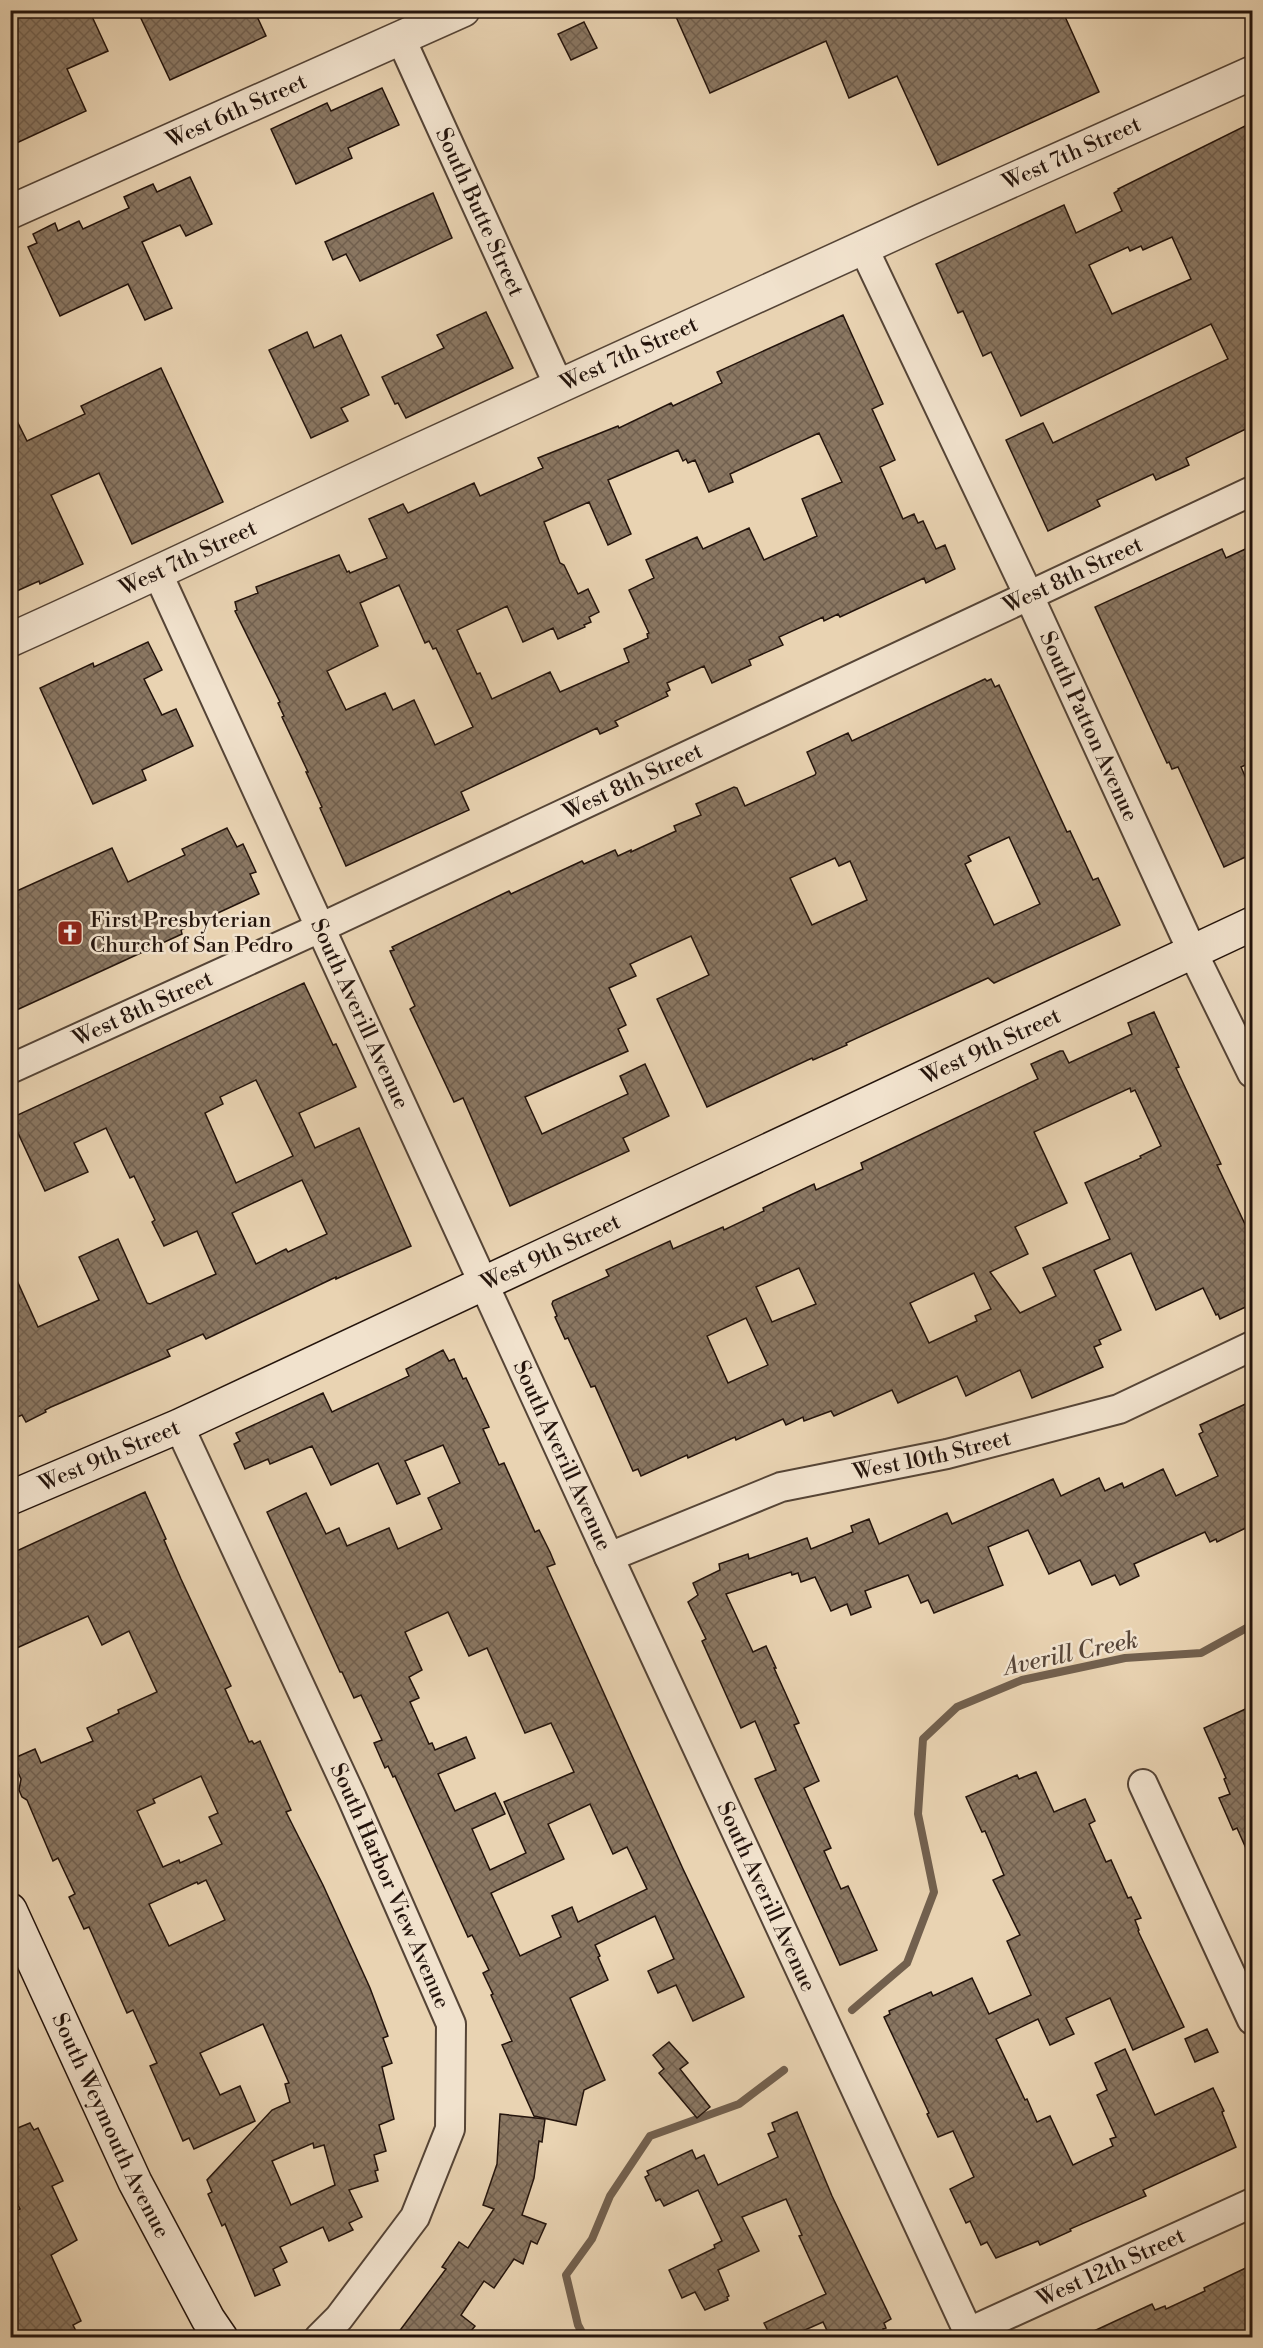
<svg xmlns="http://www.w3.org/2000/svg" width="1263" height="2348" viewBox="0 0 1263 2348" font-family="'Libre Bodoni',serif">
	<defs>
		<pattern id="building-cross-hatch" width="8" height="8" patternUnits="userSpaceOnUse" patternTransform="scale(1.5)"><rect width="8" height="8" fill="#8a7762"/><path d="M0 0l8 8M0 8l8-8" fill="none" stroke="#71604f"/></pattern>
	</defs>
	<rect width="100%" height="100%" fill="#e9d3b2"/>
	<filter id="stains"><feTurbulence type="fractalNoise" baseFrequency=".00333" numOctaves="4"/><feColorMatrix values="0 0 0 0 .2 0 0 0 0 .09 0 0 0 0 .02 0 0 0 .5 -.17"/></filter>
	<radialGradient id="worn" r=".72"><stop offset=".6" stop-color="#630" stop-opacity="0"/><stop offset="1" stop-color="#630" stop-opacity=".3"/></radialGradient>
	<g fill="none" stroke-linecap="round" stroke-linejoin="round">
		<g stroke="#72604e" stroke-width="8">
			<polyline points="852,2010 907,1963 934,1892 918,1814 923,1739 957,1707 1022,1680 1125,1658 1201,1653 1252,1625"/>
			<polyline points="585,2338 578,2325 566,2275 592,2239 610,2196 650,2136 739,2104 784,2070"/>
		</g>
	</g>
	<g fill="url(#building-cross-hatch)" stroke="#24140c" stroke-width="1.5" fill-rule="evenodd">
		<polygon points="10,10 89,10 108,51 67,69 86,111 10,146"/>
		<polygon points="137,10 254,10 266,36 170,80"/>
		<polygon points="673,10 1062,10 1099,92 938,165 897,76 849,98 826,41 710,93"/>
		<polygon points="584,22 597,48 571,60 558,34"/>
		<polygon points="382,88 399,125 348,148 352,158 296,184 271,129 327,103 331,111"/>
		<path d="M1245,126L1252,142V426L1186,458L1189,465L1156,480L1153,474L1097,500L1100,506L1048,531L1006,440L1043,423L1053,443L1228,359L1211,324L1021,416L991,352L983,356L963,311L958,313L936,264L1064,205L1076,233L1122,211L1114,193L1119,190L1118,189ZM1172,237L1191,279L1112,314L1089,265L1128,247L1130,251L1141,246L1143,250Z"/>
		<polygon points="190,177 212,224 186,236 180,225 142,242 172,308 145,320 128,284 60,316 28,247 37,243 33,234 55,223 58,231 79,221 83,229 129,208 124,197 153,184 157,192"/>
		<polygon points="433,193 452,238 360,281 346,254 333,260 325,242"/>
		<polygon points="486,312 513,368 406,418 398,403 395,404 382,377 444,348 437,335"/>
		<path d="M843,315L883,404L872,409L895,460L880,467L903,519L914,514L918,523L923,521L936,549L945,545L955,569L926,583L924,578L840,617L838,614L824,621L823,617L779,637L783,645L749,660L751,665L712,683L704,666L667,683L670,690L666,692L668,696L615,721L618,726L600,734L597,728L461,792L469,810L346,866L320,808L322,807L306,772H308L282,717L284,716L278,703L280,702L235,611L237,610L235,602L258,593L256,587L339,555L347,572L349,571L350,573L387,558L369,519L403,504L408,513L474,483L480,496L543,468L538,458L618,426L619,428L671,403L673,406L722,383L717,372ZM819,433L842,482L802,499L817,536L764,560L749,528L703,549L697,537L646,560L654,578L629,590L649,633L647,634L648,638L624,649L629,662L560,692L550,672L492,699L480,673L477,674L457,630L507,606L523,642L553,628L558,639L585,627L584,625L591,622L589,617L599,612L588,589L578,594L564,565L560,563L544,522L589,502L608,545L631,534L608,480L678,450L683,461L686,459L688,463L695,460L709,492L733,482L730,474ZM399,585L425,643L429,641L433,649L436,648L473,727L435,745L414,700L393,710L385,693L346,710L327,671L378,646L360,603Z"/>
		<polygon points="307,332 314,348 341,335 369,395 341,408 348,421 311,438 269,350"/>
		<polygon points="161,368 223,502 132,544 99,473 51,495 83,564 40,584 39,581 10,594 10,407 27,441 85,414 81,406"/>
		<polygon points="1252,546 1252,762 1241,767 1252,792 1252,854 1224,867 1178,767 1172,769 1169,762 1167,763 1095,607 1222,549 1226,558"/>
		<polygon points="148,642 162,670 144,679 162,715 176,709 193,746 142,770 146,780 93,804 40,688 93,663 94,667"/>
		<path d="M985,679L987,681L991,679L995,687L999,685L1067,832L1070,831L1093,880L1098,878L1120,925L994,983L988,978L846,1043L847,1045L813,1060L812,1058L707,1107L657,999L709,975L691,936L630,964L636,976L609,988L626,1025L618,1029L628,1051L525,1097L542,1134L628,1094L620,1076L645,1064L669,1116L623,1138L629,1151L510,1206L463,1098L454,1102L410,1009L415,1006L390,951L394,950L392,947L509,891L511,894L582,861L584,864L615,850L618,856L631,850V852L676,831L674,826L701,815L696,804L734,787L737,788L745,806L815,775L816,773L807,752L848,733L852,741ZM1009,837L1040,904L994,925L965,864L971,861L968,856ZM835,858L839,866L850,861L867,900L812,925L790,878Z"/>
		<polygon points="227,828 237,847 243,844 256,872 250,874 259,894 181,930 182,934 10,1013 10,894 112,848 128,882 185,855 182,849"/>
		<path d="M304,983L333,1045L336,1044L356,1087L299,1113L315,1148L359,1128L411,1246L336,1279V1277L206,1339L203,1334L167,1350L170,1356L51,1407L45,1410L46,1412L26,1422L22,1415L10,1420V1265L38,1327L99,1300L79,1257L118,1239L147,1303L150,1304L216,1274L197,1231L164,1246L152,1222L155,1220L134,1176L130,1178L106,1128L74,1143L88,1172L45,1191L11,1118ZM256,1080L293,1156L236,1183L205,1113L223,1104L220,1097ZM302,1180L327,1234L288,1252L286,1249L256,1264L232,1213Z"/>
		<path d="M1154,1012L1179,1067L1176,1068L1221,1164L1217,1165L1252,1239V1304L1220,1319L1218,1314L1216,1315L1203,1288L1156,1310L1131,1253L1094,1270L1121,1330L1099,1340L1101,1344L1094,1347L1103,1367L1032,1398L1020,1370L966,1396L957,1376L898,1403L892,1390L834,1416L831,1411L804,1421L803,1417L786,1425L783,1419L736,1440L735,1437L688,1458L687,1455L641,1476L638,1469L633,1471L595,1386L591,1387L568,1338L565,1339L555,1317L557,1316L552,1304L553,1301L609,1276L606,1270L670,1241L673,1249L723,1227L724,1230L764,1211L763,1208L814,1184L816,1190L863,1169L861,1163L1038,1079L1031,1064L1060,1051H1063L1069,1063L1132,1034L1128,1023ZM1130,1088L1131,1092L1135,1090L1161,1146L1140,1156L1141,1158L1085,1183L1110,1239L1043,1268L1056,1296L1020,1313L990,1272L1028,1254L1015,1227L1067,1203L1034,1132ZM799,1268L816,1304L772,1322L756,1287ZM974,1273L991,1309L975,1316L977,1321L929,1343L910,1303ZM746,1318L768,1365L728,1383L707,1336Z"/>
		<path d="M443,1350L449,1361L454,1359L463,1379L466,1378L489,1427L483,1429L499,1465L504,1463L535,1532L539,1530L550,1552L555,1564L547,1567L683,1869L744,1997L693,2021L676,1985L658,1993L648,1971L674,1959L655,1916L595,1945L600,1956L598,1957L608,1980L570,1998L605,2080L584,2090L576,2125L534,2116L502,2045L512,2041L491,1995L493,1994L483,1973L489,1970L472,1935L468,1937L395,1776L393,1777L388,1766L385,1768L374,1743L382,1740L361,1695L354,1698L342,1672H340L267,1512L306,1493L326,1534L339,1528L347,1546L389,1528L398,1549L442,1529L428,1498L460,1483L443,1445L405,1461L420,1494L397,1504L378,1463L331,1485L312,1446L270,1464L268,1459L245,1469L234,1444L240,1441L236,1433L323,1393L332,1412L409,1376L406,1369ZM448,1612L469,1656L487,1648L525,1733L551,1723L574,1772L504,1802L526,1853L490,1870L472,1829L505,1814L495,1793L455,1811L438,1774L475,1758L466,1737L435,1750L432,1743L429,1744L410,1702L419,1698L409,1677L422,1670L405,1632ZM590,1804L613,1854L627,1847L647,1889L578,1922L572,1907L552,1916L561,1937L520,1956L491,1893L564,1859L548,1824Z"/>
		<polygon points="1252,1401 1252,1525 1217,1542 1216,1539 1210,1542 1205,1532 1134,1564 1139,1576 1120,1585 1115,1575 1092,1585 1080,1560 1049,1574 1028,1530 988,1547 1003,1585 934,1613 928,1600 921,1603 908,1575 865,1591 871,1607 851,1615 847,1604 831,1611 815,1577 801,1582 798,1573 792,1575 791,1572 726,1594 753,1652 766,1646 776,1668 774,1668 799,1723 794,1725 819,1781 804,1788 831,1848 824,1851 841,1889 848,1886 877,1950 840,1965 755,1779 776,1770 755,1721 741,1728 702,1641 706,1639 688,1602 698,1595 693,1583 720,1570 719,1564 748,1554 749,1559 807,1538 811,1549 853,1532 851,1526 869,1519 879,1544 947,1513 952,1524 1053,1479 1061,1496 1099,1478 1105,1491 1122,1483 1124,1488 1163,1469 1176,1496 1218,1476 1199,1434 1203,1432 1200,1425"/>
		<path d="M145,1492L166,1539L164,1540L181,1579L231,1686L225,1689L249,1742L252,1741L254,1744L260,1741L291,1810L286,1812L323,1885L370,1988L388,2036L383,2038L392,2063L382,2067L394,2119L379,2125L386,2151L374,2155L378,2170L375,2171L378,2181L349,2190L362,2217L349,2223L353,2230L329,2241L323,2227L280,2247L287,2262L273,2269L280,2285L255,2296L225,2224L222,2226L208,2194L212,2192L207,2180L272,2110L290,2102L285,2084L289,2083L263,2024L200,2053L220,2095L240,2086L255,2121L194,2149L189,2138L183,2141L150,2066L157,2063L133,2010L127,2013L89,1927L84,1929L69,1897L75,1894L58,1858L53,1861L27,1800L22,1797L19,1790L21,1779L12,1759L35,1749L41,1763L93,1741L87,1728L119,1713L118,1710L157,1692L129,1631L102,1645L88,1616L10,1651V1554ZM201,1776L218,1813L209,1817L222,1844L180,1863L179,1860L163,1867L137,1811L155,1803L153,1799ZM206,1880L225,1920L169,1946L149,1904L197,1882L198,1884ZM313,2143L314,2148L324,2145L335,2185L291,2205L272,2161Z"/>
		<polygon points="1252,1706 1252,1862 1237,1828 1233,1830 1219,1798 1230,1794 1224,1779 1226,1778 1204,1728"/>
		<polygon points="1036,1772 1054,1812 1085,1799 1095,1821 1089,1824 1106,1862 1111,1860 1128,1898 1131,1897 1141,1918 1135,1920 1139,1930 1138,1931 1184,2027 1133,2050 1110,1998 1066,2018 1074,2034 1050,2045 1038,2019 996,2039 1025,2100 1027,2099 1037,2122 1050,2116 1073,2165 1113,2146 1110,2139 1116,2137 1097,2095 1107,2090 1095,2063 1125,2049 1155,2115 1213,2088 1224,2111 1222,2112 1223,2115 1236,2147 1143,2190 1146,2196 1070,2229 1071,2231 1040,2245 1038,2241 996,2258 987,2242 981,2245 970,2221 966,2223 950,2189 974,2177 953,2131 938,2137 927,2114 929,2113 884,2017 890,2014 889,2011 931,1992 933,1996 972,1978 989,2014 1031,1995 1007,1941 1020,1935 993,1880 1004,1875 985,1831 982,1832 966,1797 1017,1775 1019,1779"/>
		<polygon points="1207,2029 1218,2052 1195,2062 1185,2039"/>
		<polygon points="669,2042 688,2063 680,2069 710,2107 697,2118 659,2073 664,2069 653,2055"/>
		<polygon points="797,2112 832,2196 891,2319 884,2323 886,2328 883,2329 887,2337 830,2337 823,2322 789,2337 771,2337 764,2323 826,2294 799,2236 802,2235 786,2199 742,2217 759,2251 718,2270 729,2296 727,2297 728,2300 705,2310 695,2292 682,2298 669,2270 715,2248 714,2245 722,2241 698,2190 664,2206 660,2199 656,2201 645,2177 649,2175 647,2171 692,2150 696,2159 704,2155 718,2185 778,2157 768,2134 775,2131 772,2123"/>
		<polygon points="500,2114 545,2119 542,2142 539,2141 534,2178 522,2215 546,2224 537,2244 531,2241 523,2264 514,2259 494,2288 484,2281 461,2315 475,2326 466,2337 395,2337 446,2269 442,2267 459,2242 468,2248 494,2209 483,2205 497,2164"/>
		<polygon points="30,2123 34,2130 38,2128 63,2181 52,2186 77,2240 51,2255 81,2321 73,2325 79,2337 10,2337 10,2214 20,2209 10,2190 10,2174 15,2172 13,2168 17,2166 10,2152 10,2131"/>
		<polygon points="1252,2265 1252,2337 1081,2337 1152,2304 1155,2310 1165,2306 1166,2309 1205,2291 1204,2288"/>
	</g>
	<g fill="none" stroke-linecap="round" stroke-linejoin="round">
		<defs>
			<g id="minor">
				<path id="s1" d="M401,39L559,386"/>
				<path id="s2" d="M863,247L1029,596L1193,953L1252,1073"/>
				<path id="s3" d="M158,574L609,1557L971,2338"/>
				<path id="s4" d="M10,1069L322,927L1252,491"/>
				<path id="s5" d="M179,1426L352,1798L451,2024L450,2129L415,2217L339,2318L319,2338"/>
				<path id="s6" d="M609,1557L781,1487L947,1454L1119,1409L1252,1346"/>
				<polyline points="1143,1784 1252,2020"/>
				<path id="s7" d="M969,2332L1252,2203"/>
			</g>
			<g id="tertiary">
				<path id="s8" d="M10,212L463,10"/>
				<path id="s9" d="M10,640C146,579 280,514 415,452C693,324 972,197 1252,73"/>
			</g>
			<g id="secondary">
				<path id="s10" d="M10,1498L179,1426L1252,924"/>
				<path id="s11" d="M10,1910L135,2182L208,2319L221,2338"/>
			</g>
		</defs>
		<use href="#minor" stroke="#554436" stroke-width="32"/>
		<use href="#tertiary" stroke="#554436" stroke-width="36"/>
		<use href="#secondary" stroke="#24140c" stroke-width="36"/>
		<use href="#minor" stroke="#f1e2cd" stroke-width="28"/>
		<use href="#tertiary" stroke="#f1e2cd" stroke-width="33"/>
		<use href="#secondary" stroke="#f1e2cd" stroke-width="33"/>
	</g>
	<defs>
		<symbol id="church-square" viewBox="-11 -11 22 22"><rect x="-9" y="-9" width="18" height="18" rx="4" fill="#8f2418" stroke="#f1e2cd"/><path d="M-1.2-6h2.4v3.5h3.3v2.4h-3.3V6h-2.4V-.1h-3.3v-2.4h3.3Z" fill="#fff"/></symbol>
	</defs>
	<g fill-rule="evenodd">
		<use href="#church-square" x="55" y="918" width="30" height="30"/>
	</g>
	<g text-anchor="middle" dominant-baseline="central" stroke-width="5" stroke-linejoin="round" paint-order="stroke">
		<g font-size="22" fill="#24140c" stroke="#f1e2cd">
			<text stroke="none"><textPath href="#s8" startOffset="248">West 6th Street</textPath></text>
			<text stroke="none"><textPath href="#s9" startOffset="1168">West 7th Street</textPath></text>
			<text stroke="none"><textPath href="#s1" startOffset="190">South Butte Street</textPath></text>
			<text stroke="none"><textPath href="#s9" startOffset="682">West 7th Street</textPath></text>
			<text stroke="none"><textPath href="#s9" startOffset="196">West 7th Street</textPath></text>
			<text stroke="none"><textPath href="#s4" startOffset="1172">West 8th Street</textPath></text>
			<text stroke="none"><textPath href="#s2" startOffset="530">South Patton Avenue</textPath></text>
			<text stroke="none"><textPath href="#s4" startOffset="686">West 8th Street</textPath></text>
			<text stroke="none"><textPath href="#s4" startOffset="146">West 8th Street</textPath></text>
			<text stroke="none"><textPath href="#s3" startOffset="484">South Averill Avenue</textPath></text>
			<text stroke="none"><textPath href="#s10" startOffset="1080">West 9th Street</textPath></text>
			<text stroke="none"><textPath href="#s10" startOffset="594">West 9th Street</textPath></text>
			<text stroke="none"><textPath href="#s10" startOffset="108">West 9th Street</textPath></text>
			<text stroke="none"><textPath href="#s6" startOffset="340">West 10th Street</textPath></text>
			<text stroke="none"><textPath href="#s3" startOffset="970">South Averill Avenue</textPath></text>
			<text stroke="none"><textPath href="#s5" startOffset="506">South Harbor View Avenue</textPath></text>
			<text stroke="none"><textPath href="#s3" startOffset="1456">South Averill Avenue</textPath></text>
			<text stroke="none"><textPath href="#s11" startOffset="238">South Weymouth Avenue</textPath></text>
			<text stroke="none"><textPath href="#s7" startOffset="156">West 12th Street</textPath></text>
		</g>
		<g font-size="22" fill="#24140c" stroke="#f1e2cd" text-anchor="start">
			<text x="90" y="920">First Presbyterian<tspan x="90" dy="25">Church of San Pedro</tspan></text>
		</g>
		<g font-size="24" font-style="italic" fill="#584638" stroke="#f1e2cd">
			<text transform="translate(1071 1654) rotate(-12)">Averill Creek</text>
		</g>
	</g>
	<rect width="1263" height="2348" fill="none" stroke="#e9d3b2" stroke-width="36"/>
	<rect x="12" y="12" width="1239" height="2324" fill="none" stroke="#24140c" stroke-width="3"/>
	<rect x="18" y="18" width="1227" height="2312" fill="none" stroke="#24140c" stroke-width="1.5"/>
	<rect width="100%" height="100%" filter="url(#stains)"/>
	<rect width="100%" height="100%" fill="url(#worn)"/>
</svg>
